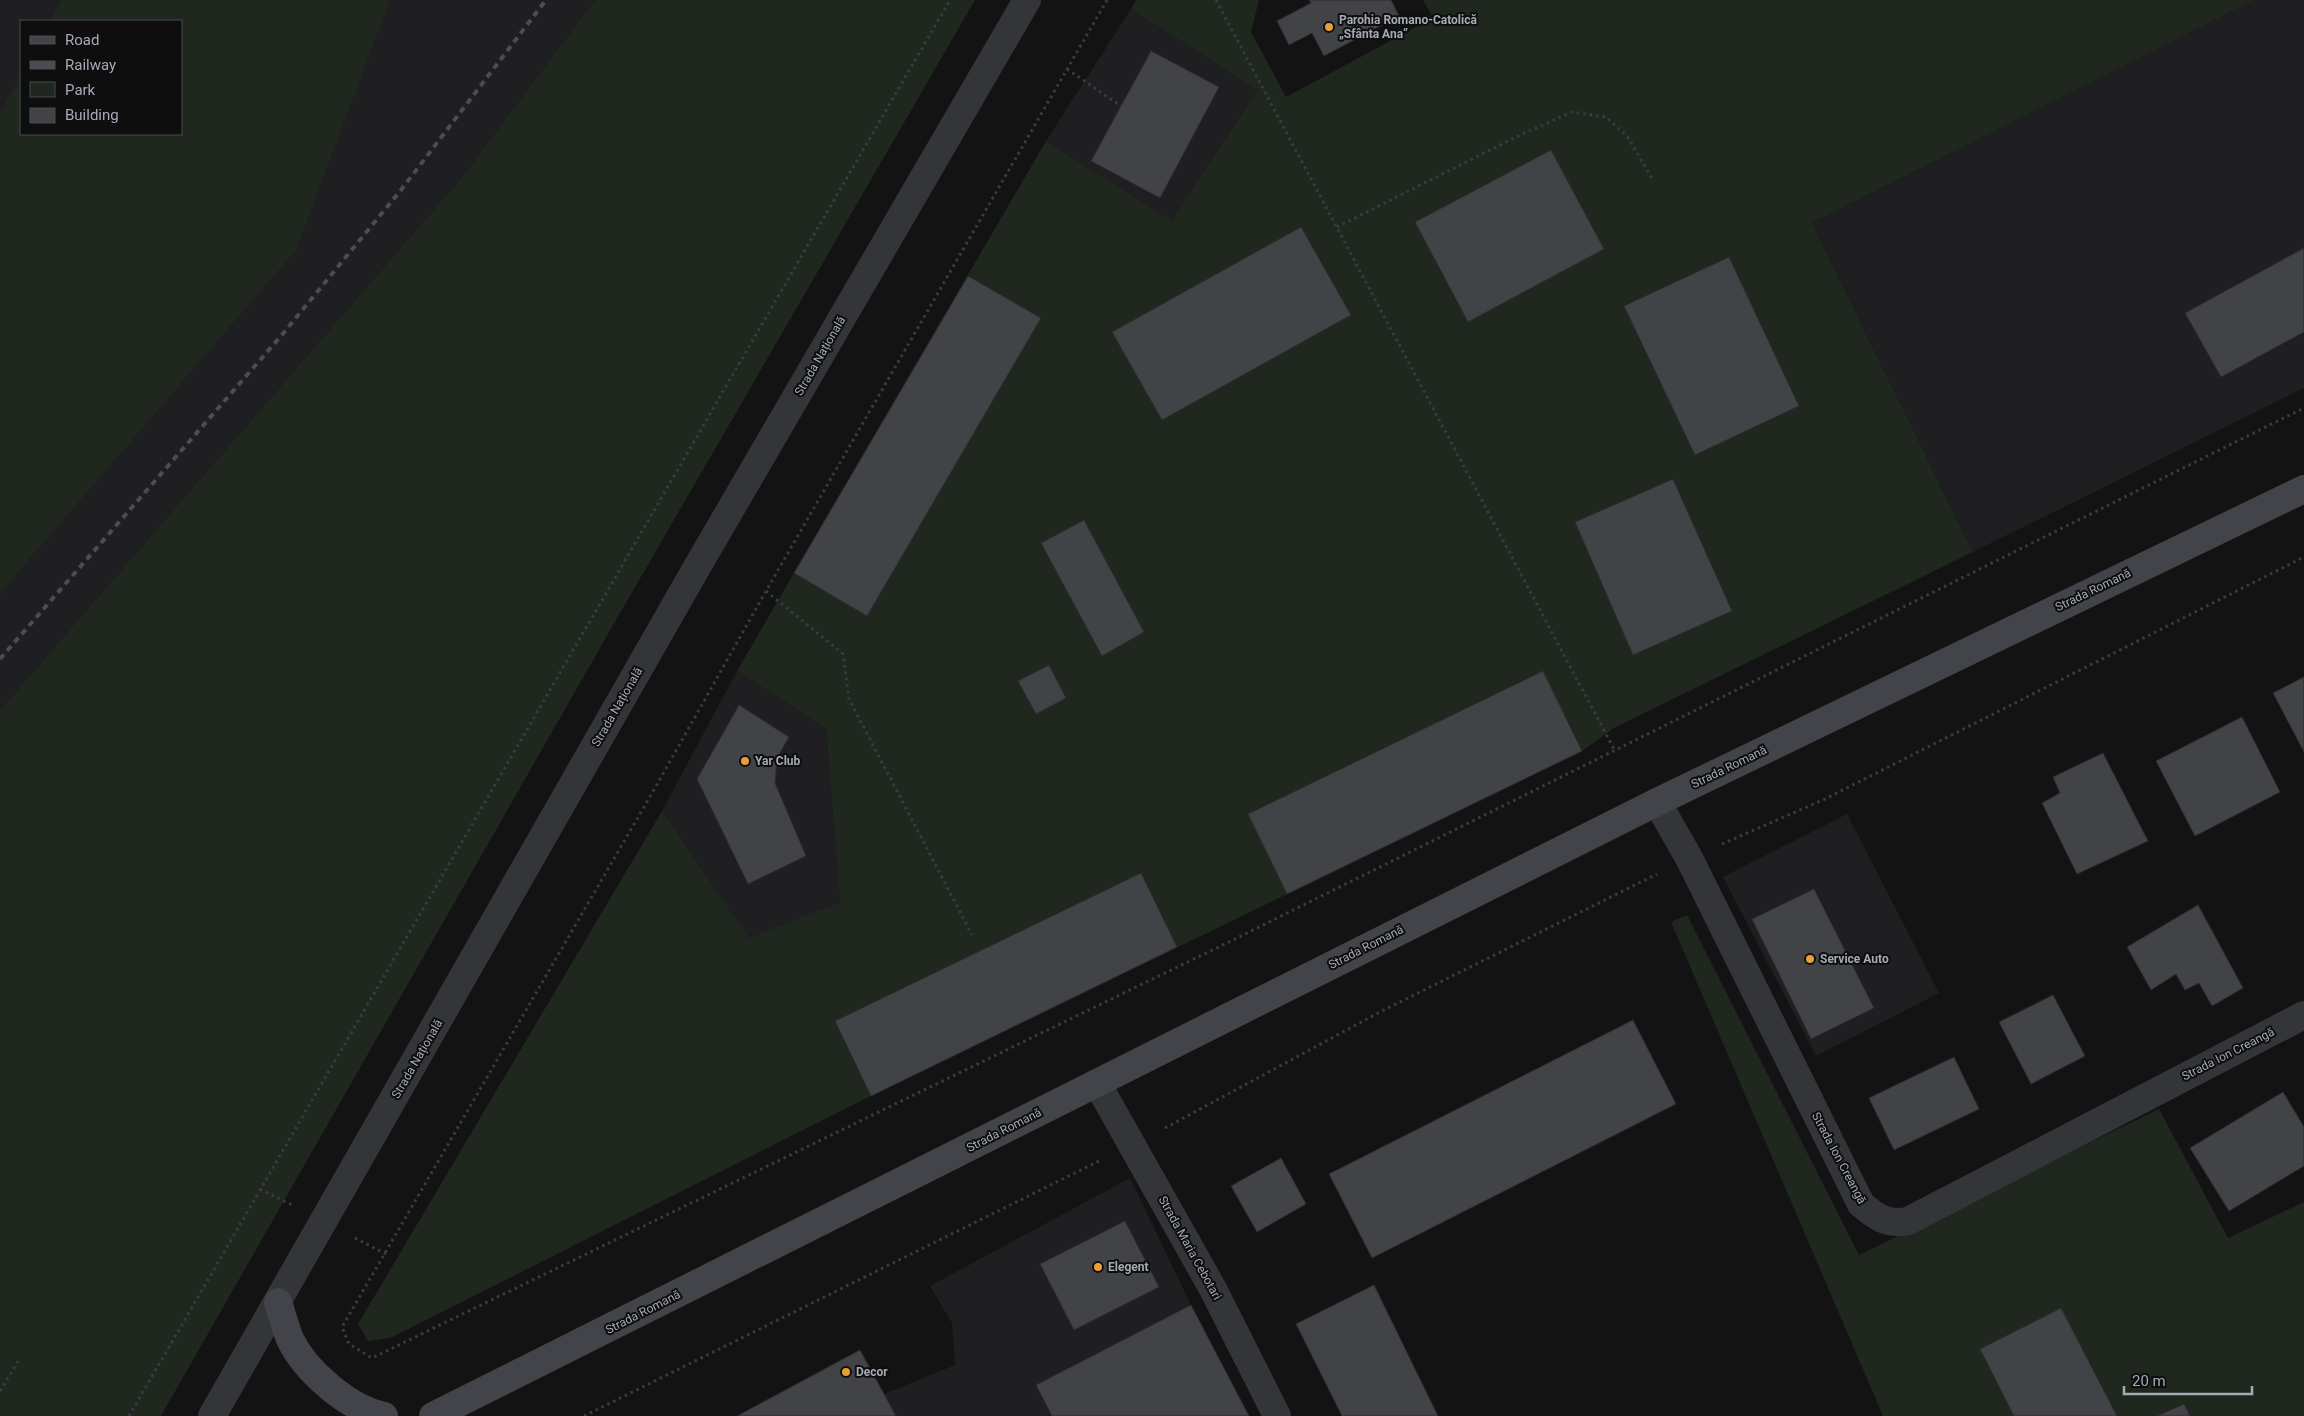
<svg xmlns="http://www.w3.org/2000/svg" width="2304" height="1416" viewBox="0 0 2304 1416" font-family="Roboto,sans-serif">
	<rect width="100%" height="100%" fill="#131314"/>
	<g fill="#1f1f21" fill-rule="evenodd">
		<path d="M0,0H595L462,177L0,710ZM21,21H181V134H21Z"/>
		<polygon points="2255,0 2304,0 2304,388 1973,552 1812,223"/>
		<polygon points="1131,9 1257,90 1172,222 1046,141"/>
		<polygon points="737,671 826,729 840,902 749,939 662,811"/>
		<polygon points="1847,814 1939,993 1816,1056 1723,877"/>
		<polygon points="1130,1178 1191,1305 1249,1416 737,1416 860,1350 884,1394 955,1365 952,1323 930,1286"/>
	</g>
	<g fill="#1f271f">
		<polygon points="61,0 390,0 296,250 0,593 0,113 21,74 21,134 181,134 181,21 50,21"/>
		<polygon points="595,0 975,0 616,620 161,1416 0,1416 0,710 462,177"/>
		<polygon points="1136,0 1259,0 1251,32 1286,97 1433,18 1423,0 2255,0 1812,223 1973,552 1614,728 1582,751 871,1096 390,1338 368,1341 358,1324 662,811 749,938 840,902 826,729 737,671 1046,141 1172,221 1257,90 1131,9"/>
		<polygon points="1687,915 1859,1255 2159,1109 2228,1238 2304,1202 2304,1416 1883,1416 1671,922"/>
	</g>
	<g fill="#424347" stroke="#2d2d30">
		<polygon points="1309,0 1391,0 1399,16 1324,56 1312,33 1289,45 1277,21 1311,3"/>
		<polygon points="1151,51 1219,87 1160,198 1091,161"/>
		<polygon points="1551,150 1604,249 1468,322 1415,222"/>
		<polygon points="1301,227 1351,315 1162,420 1112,332"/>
		<polygon points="2304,248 2304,332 2221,377 2185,313"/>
		<polygon points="1729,257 1799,406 1695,455 1624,306"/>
		<polygon points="968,276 1041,318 867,616 794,573"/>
		<polygon points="1673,479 1732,611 1633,655 1575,522"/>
		<polygon points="1084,520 1144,632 1102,656 1041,543"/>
		<polygon points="1049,665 1066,698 1036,714 1018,681"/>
		<polygon points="1543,671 1582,751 1287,894 1248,814"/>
		<polygon points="2304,677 2304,752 2273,693"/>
		<polygon points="739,705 789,737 777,758 775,783 806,856 748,884 697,779"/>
		<polygon points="2242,717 2280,792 2195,836 2156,761"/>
		<polygon points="2103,753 2148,841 2077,874 2042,803 2060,793 2053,777"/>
		<polygon points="1141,873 1177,947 871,1096 835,1021"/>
		<polygon points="1814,889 1874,1008 1811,1039 1752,919"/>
		<polygon points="2198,905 2243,988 2212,1006 2199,983 2185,990 2176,974 2151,990 2127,947"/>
		<polygon points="2053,995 2085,1056 2031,1084 1999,1022"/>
		<polygon points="1633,1020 1676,1104 1372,1258 1329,1174"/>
		<polygon points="1954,1057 1979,1109 1894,1150 1869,1098"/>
		<polygon points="2283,1092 2304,1127 2304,1166 2229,1211 2190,1148"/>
		<polygon points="1281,1158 1306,1204 1257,1232 1231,1186"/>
		<polygon points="1125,1221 1159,1287 1074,1330 1040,1264"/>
		<polygon points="1374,1285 1438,1416 1342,1416 1296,1324"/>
		<polygon points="1191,1305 1249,1416 1052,1416 1036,1385"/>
		<polygon points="2061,1308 2117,1416 2014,1416 1980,1349"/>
		<polygon points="860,1350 896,1416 737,1416"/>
		<polygon points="2184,1404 2190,1416 2157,1416"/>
	</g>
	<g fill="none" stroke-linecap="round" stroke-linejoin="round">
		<g stroke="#3a3c40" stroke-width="3" stroke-dasharray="2.5 4" stroke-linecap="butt">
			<polyline points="1107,0 766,591 655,788 342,1327 349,1344 372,1358 1233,940 2304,408"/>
			<polyline points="1216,0 1615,751"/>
			<polyline points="1067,69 1121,106"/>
			<polyline points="1337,227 1516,137 1572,112 1606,117 1627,136 1653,180"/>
			<polyline points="766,591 843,654 849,699 972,935"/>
			<polyline points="1722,844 1825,799 2304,557"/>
			<polyline points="1165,1128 1378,1013 1657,874"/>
			<polyline points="260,1189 292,1205"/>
			<polyline points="355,1238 386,1254"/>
			<polyline points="0,1391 19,1360"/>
			<polyline points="129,1416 950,0"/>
			<polyline points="584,1416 1099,1161"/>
		</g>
		<g stroke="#343539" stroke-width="28">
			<path d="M1657,802L1689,858L1861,1204C1876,1217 1887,1225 1908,1221L2304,1015"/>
			<polyline points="1097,1083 1213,1289 1277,1416"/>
		</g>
		<polyline stroke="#343539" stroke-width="28" points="212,1416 697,567 1027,0"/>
		<g stroke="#424449" stroke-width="28">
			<path d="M278,1302C282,1314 285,1327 290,1339C305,1371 349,1409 384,1416"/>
			<polyline points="433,1416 1657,802 2304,489"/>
		</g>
		<polyline stroke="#4b4d52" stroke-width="4" stroke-dasharray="6 5" stroke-linecap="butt" points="0,659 281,336 401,190 546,0"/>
	</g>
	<g fill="#e99f36" stroke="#0e0e0f" stroke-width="2">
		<circle cx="1329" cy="27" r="5"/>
		<circle cx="745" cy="761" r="5"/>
		<circle cx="1810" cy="959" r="5"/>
		<circle cx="1098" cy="1267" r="5"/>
		<circle cx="846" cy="1372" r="5"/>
	</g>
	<g text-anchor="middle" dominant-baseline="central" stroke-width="4" stroke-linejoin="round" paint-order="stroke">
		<g font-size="12" font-weight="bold" fill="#a5aab4" stroke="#0e0e0f" text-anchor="start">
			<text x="1339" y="20">Parohia Romano-Catolică<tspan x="1339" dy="14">„Sfânta Ana”</tspan></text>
			<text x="755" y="761">Yar Club</text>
			<text x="1820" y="959">Service Auto</text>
			<text x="1108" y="1267">Elegent</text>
			<text x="856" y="1372">Decor</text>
		</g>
		<g font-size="12" fill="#a5aab4" stroke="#0e0e0f">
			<text transform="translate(820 356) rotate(-60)">Strada Națională</text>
			<text transform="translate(2093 590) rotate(-26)">Strada Romană</text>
			<text transform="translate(617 707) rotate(-60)">Strada Națională</text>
			<text transform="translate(1729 767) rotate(-26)">Strada Romană</text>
			<text transform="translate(1366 947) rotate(-27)">Strada Romană</text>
			<text transform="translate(2228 1054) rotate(-27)">Strada Ion Creangă</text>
			<text transform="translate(417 1059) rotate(-60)">Strada Națională</text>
			<text transform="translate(1004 1130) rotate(-27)">Strada Romană</text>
			<text transform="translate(1839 1158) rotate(62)">Strada Ion Creangă</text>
			<text transform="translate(1190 1248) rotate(61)">Strada Maria Cebotari</text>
			<text transform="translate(643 1312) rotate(-27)">Strada Romană</text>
		</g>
	</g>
	<rect x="20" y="20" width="162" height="115" fill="#0e0e0f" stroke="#4a4c51"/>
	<rect x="30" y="36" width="25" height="8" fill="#424449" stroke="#4a4c51"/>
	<text x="65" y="45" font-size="15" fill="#a5aab4">Road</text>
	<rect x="30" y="61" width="25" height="8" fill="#4b4d52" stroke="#4a4c51"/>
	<text x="65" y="70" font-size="15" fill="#a5aab4">Railway</text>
	<rect x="30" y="82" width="25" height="15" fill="#1f271f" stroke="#4a4c51"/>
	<text x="65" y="95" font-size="15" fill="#a5aab4">Park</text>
	<rect x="30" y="108" width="25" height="15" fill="#424347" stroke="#4a4c51"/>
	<text x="65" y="120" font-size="15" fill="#a5aab4">Building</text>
	<path d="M2124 1386v8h128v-8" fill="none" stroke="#a5aab4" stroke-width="2.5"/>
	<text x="2132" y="1386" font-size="15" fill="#a5aab4" stroke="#0e0e0f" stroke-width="4" paint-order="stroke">20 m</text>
</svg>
